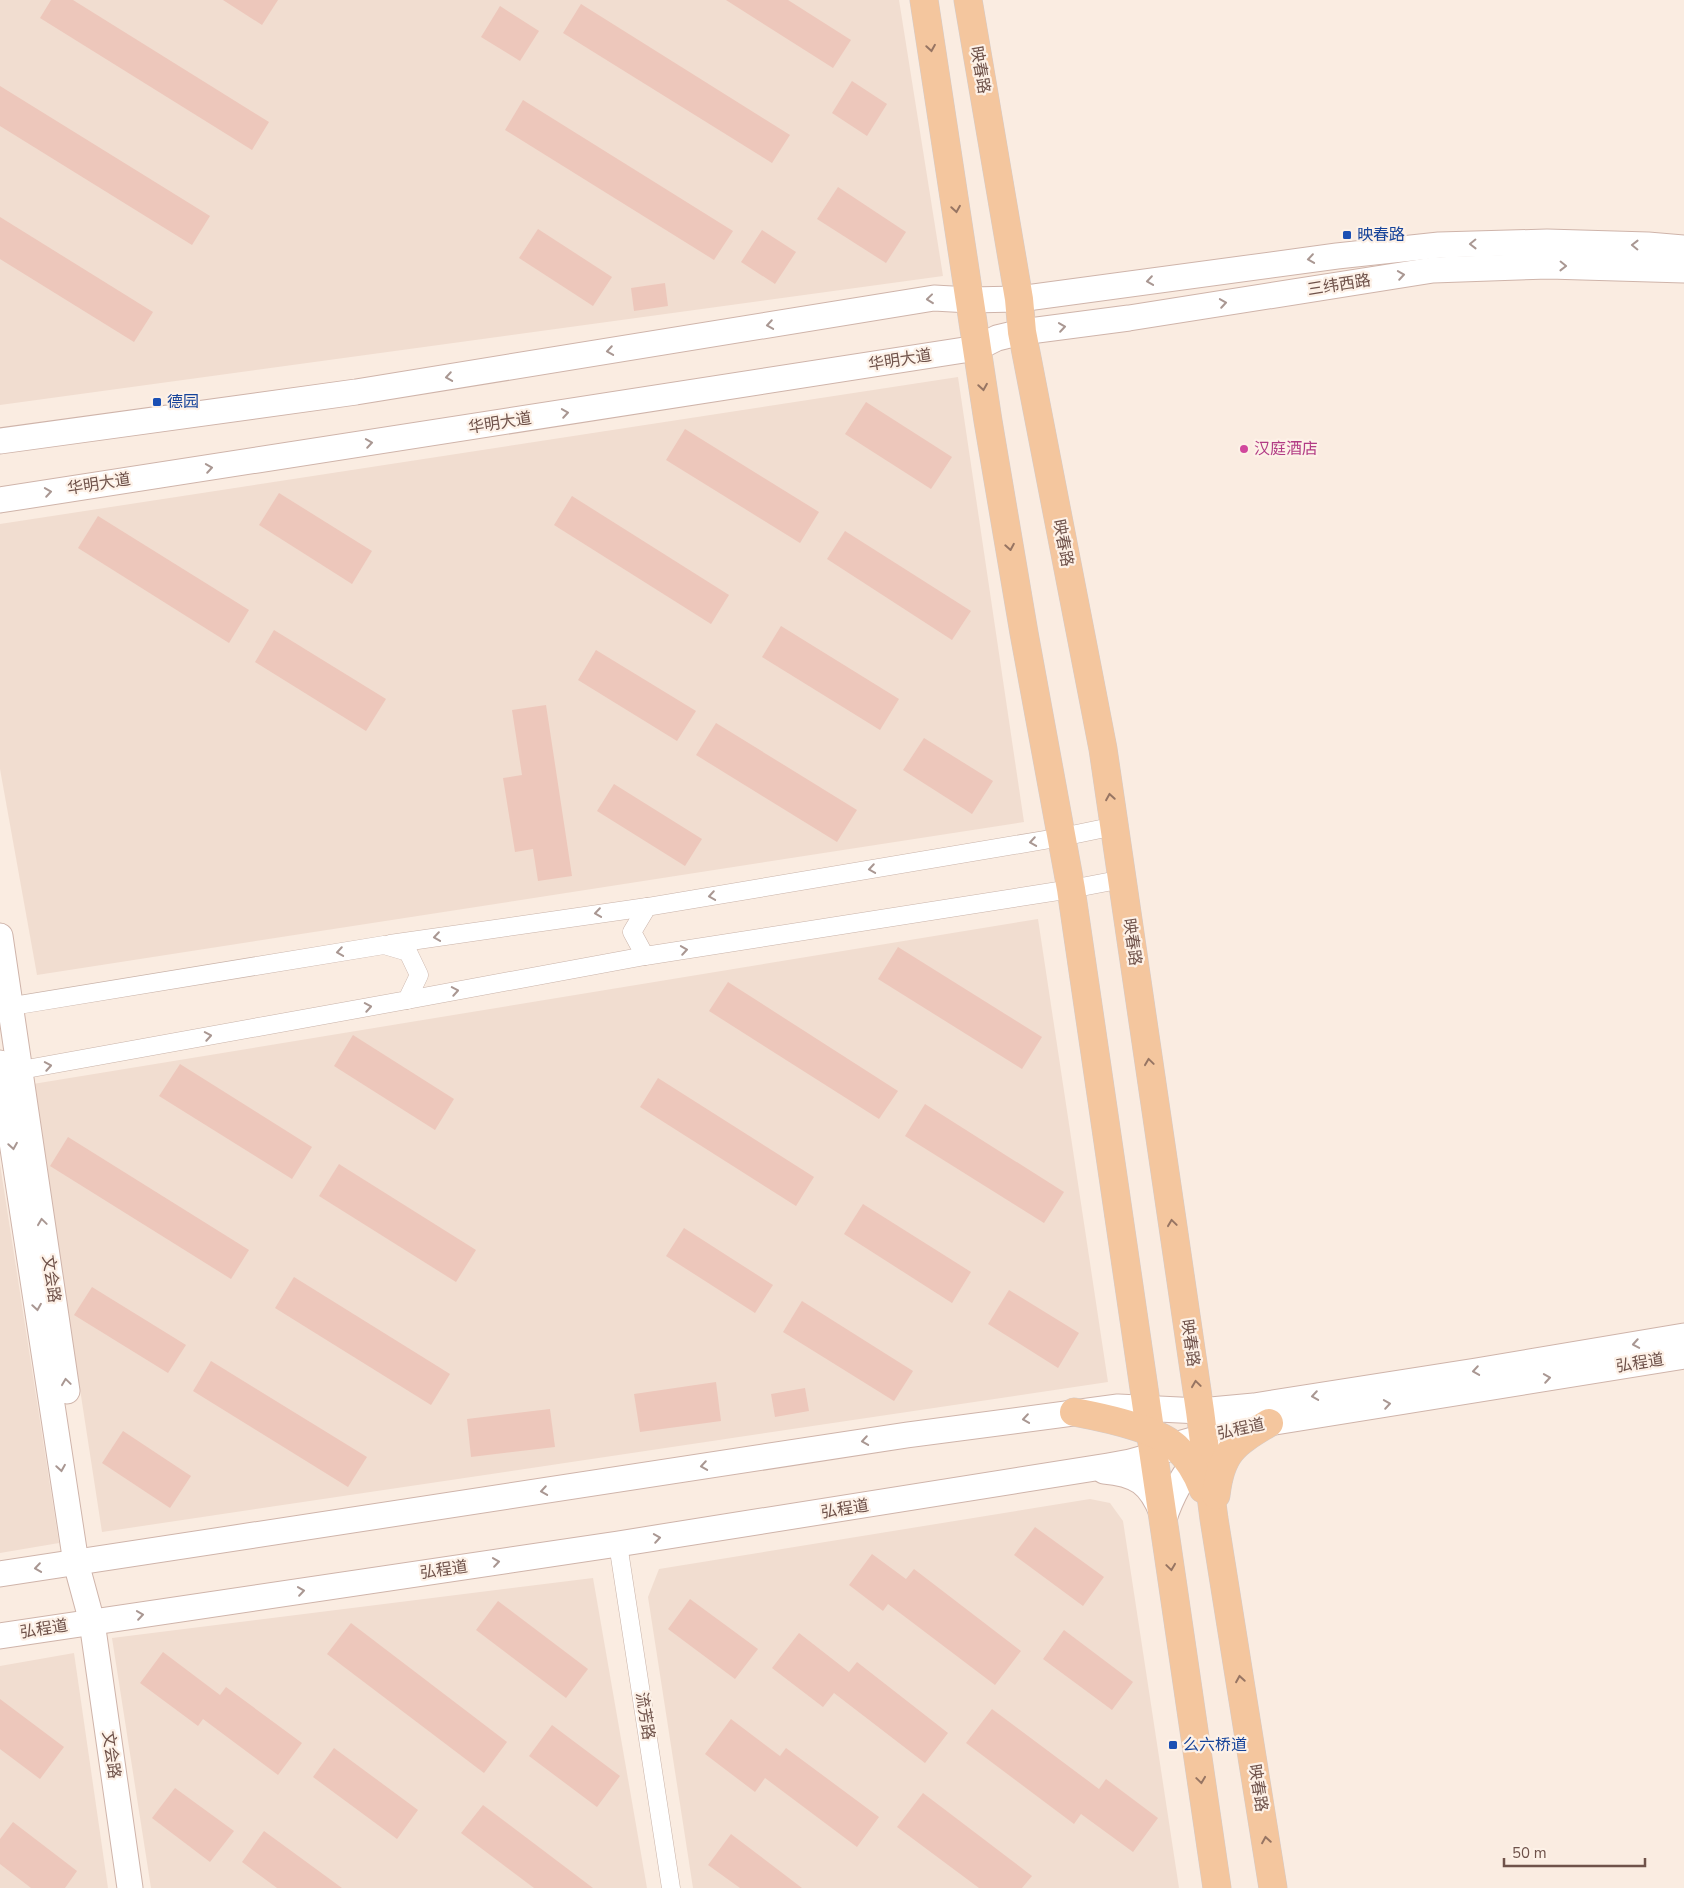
<svg xmlns="http://www.w3.org/2000/svg" width="1684" height="1888" viewBox="0 0 1684 1888" font-family="'Nunito Sans','Noto Sans SC',sans-serif">
	<rect width="100%" height="100%" fill="#faece1"/>
	<g fill="#f1ddd0">
		<polygon points="0,0 899,0 943,276 0,405"/>
		<polygon points="958,377 1024,822 37,975 0,769 0,524"/>
		<polygon points="1038,919 1108,1382 102,1532 33,1084"/>
		<polygon points="0,1164 59,1543 0,1553"/>
		<polygon points="1090,1499 1110,1503 1123,1521 1179,1888 693,1888 648,1597 659,1569"/>
		<polygon points="593,1578 647,1888 151,1888 112,1638"/>
		<polygon points="74,1653 108,1888 0,1888 0,1666"/>
	</g>
	<g fill="#edc7bb">
		<polygon points="51,0 73,0 269,122 252,150 40,18"/>
		<polygon points="223,0 278,0 262,25"/>
		<polygon points="726,0 788,0 851,40 833,68"/>
		<polygon points="581,4 790,135 772,163 563,33"/>
		<polygon points="500,6 539,31 520,61 481,37"/>
		<polygon points="852,81 887,104 867,136 832,113"/>
		<polygon points="0,86 210,216 192,245 0,126"/>
		<polygon points="523,100 733,231 714,260 505,130"/>
		<polygon points="838,187 906,232 886,263 817,219"/>
		<polygon points="0,217 153,312 134,342 0,259"/>
		<polygon points="538,229 612,277 593,306 519,258"/>
		<polygon points="762,230 796,252 775,284 741,262"/>
		<polygon points="665,283 668,306 634,311 631,288"/>
		<polygon points="866,402 952,457 931,489 845,434"/>
		<polygon points="685,429 819,512 800,543 666,460"/>
		<polygon points="279,493 372,551 352,584 259,525"/>
		<polygon points="572,496 729,595 711,624 554,525"/>
		<polygon points="98,516 249,610 229,643 78,548"/>
		<polygon points="845,531 971,611 952,640 827,559"/>
		<polygon points="781,626 899,699 880,730 762,657"/>
		<polygon points="274,630 386,699 366,731 255,662"/>
		<polygon points="596,650 696,711 677,741 578,680"/>
		<polygon points="546,705 572,876 538,881 533,849 515,852 503,778 522,775 512,710"/>
		<polygon points="716,723 857,810 837,842 696,755"/>
		<polygon points="924,738 993,781 972,814 903,770"/>
		<polygon points="614,784 702,839 685,866 597,811"/>
		<polygon points="898,947 1042,1037 1022,1069 878,979"/>
		<polygon points="728,982 898,1091 879,1119 709,1011"/>
		<polygon points="353,1035 454,1099 435,1130 334,1066"/>
		<polygon points="180,1064 312,1147 292,1179 159,1096"/>
		<polygon points="658,1078 814,1177 796,1206 640,1107"/>
		<polygon points="925,1104 1064,1192 1044,1223 905,1136"/>
		<polygon points="68,1137 249,1250 231,1279 50,1166"/>
		<polygon points="339,1164 476,1250 456,1282 319,1196"/>
		<polygon points="863,1204 971,1272 952,1303 844,1234"/>
		<polygon points="684,1228 773,1285 755,1313 666,1256"/>
		<polygon points="294,1277 450,1374 431,1405 275,1308"/>
		<polygon points="92,1287 186,1345 168,1373 74,1315"/>
		<polygon points="1009,1290 1079,1333 1058,1368 988,1324"/>
		<polygon points="802,1301 913,1371 894,1401 783,1332"/>
		<polygon points="211,1361 367,1457 348,1487 193,1391"/>
		<polygon points="716,1382 721,1421 640,1432 634,1394"/>
		<polygon points="805,1388 809,1411 775,1417 771,1394"/>
		<polygon points="550,1409 555,1447 471,1457 467,1419"/>
		<polygon points="123,1431 191,1476 170,1508 102,1463"/>
		<polygon points="1035,1527 1104,1577 1083,1606 1014,1555"/>
		<polygon points="872,1554 906,1579 914,1569 1021,1651 995,1685 888,1604 883,1611 849,1585"/>
		<polygon points="690,1599 758,1649 735,1679 668,1629"/>
		<polygon points="498,1601 588,1669 566,1698 476,1630"/>
		<polygon points="351,1623 507,1742 484,1773 327,1654"/>
		<polygon points="1064,1630 1133,1682 1112,1710 1043,1659"/>
		<polygon points="799,1633 849,1672 857,1662 948,1733 925,1763 834,1693 823,1707 772,1668"/>
		<polygon points="163,1652 220,1695 226,1687 302,1743 278,1775 203,1719 198,1726 140,1683"/>
		<polygon points="0,1699 64,1747 40,1779 0,1749"/>
		<polygon points="992,1709 1099,1789 1106,1779 1158,1818 1133,1852 1081,1814 1074,1824 966,1743"/>
		<polygon points="731,1719 780,1756 786,1748 879,1817 857,1847 765,1778 755,1792 705,1754"/>
		<polygon points="552,1725 620,1776 597,1807 529,1756"/>
		<polygon points="334,1748 418,1810 397,1839 313,1777"/>
		<polygon points="175,1788 234,1831 210,1862 152,1818"/>
		<polygon points="923,1793 1032,1876 1022,1888 979,1888 897,1827"/>
		<polygon points="483,1805 593,1888 534,1888 461,1833"/>
		<polygon points="13,1822 77,1871 65,1888 31,1888 0,1864 0,1839"/>
		<polygon points="264,1831 342,1888 277,1888 242,1862"/>
		<polygon points="731,1834 802,1888 740,1888 708,1865"/>
	</g>
	<g fill="none" stroke-linecap="round" stroke-linejoin="round">
		<defs>
			<g id="street">
				<polyline points="1115,826 1062,837 647,907 632,932 645,956 1071,889 1123,879"/>
				<polyline points="390,944 647,907"/>
				<polyline points="407,1000 645,956"/>
				<polyline points="0,1008 384,945 408,952 419,975 407,1000 10,1072"/>
				<polyline points="618,1544 671,1888"/>
			</g>
			<g id="secondary">
				<polyline points="0,441 356,392 934,298 970,300 1019,299 1337,256 1439,245 1547,242 1648,245 1684,248"/>
				<polyline points="0,500 977,348 997,338 1022,332 1129,318 1433,270 1549,266 1684,270"/>
				<polyline points="0,936 67,1391"/>
				<polyline points="0,1063 76,1563 92,1622 130,1888"/>
				<path d="M1104,1471C1137,1474 1150,1483 1162,1513"/>
				<path d="M1164,1519C1172,1493 1186,1471 1202,1450"/>
				<polyline points="0,1574 907,1435 1118,1407 1200,1411 1254,1406 1476,1371 1684,1336"/>
				<polyline points="0,1636 618,1544 1108,1466 1130,1462 1155,1455 1175,1445 1203,1437 1269,1423 1684,1356"/>
			</g>
			<g id="primary">
				<polyline points="924,0 988,421 1024,633 1071,889 1217,1888"/>
				<polyline points="968,0 1019,299 1022,332 1103,749 1200,1411 1214,1519 1273,1888"/>
				<path d="M1074,1412C1101,1417 1156,1428 1176,1447C1189,1459 1197,1473 1203,1489"/>
				<path d="M1216,1495C1221,1452 1234,1444 1269,1423"/>
			</g>
		</defs>
		<use href="#street" stroke="#c9b3a9" stroke-width="19"/>
		<use href="#secondary" stroke="#cfb4aa" stroke-width="27"/>
		<use href="#primary" stroke="#d4cbc9" stroke-width="29"/>
		<use href="#street" stroke="#fff" stroke-width="18"/>
		<use href="#secondary" stroke="#fff" stroke-width="25"/>
		<use href="#primary" stroke="#f4c69e" stroke-width="28"/>
	</g>
	<defs><path id="oneway-chevron" d="M-2-3.5L2.5 0L-2 3.5" fill="none" stroke-width="1.6" stroke-linecap="round" stroke-linejoin="round" transform="scale(1.25)"/></defs>
	<g stroke="#977563">
		<use href="#oneway-chevron" transform="translate(931 48) rotate(81)"/>
		<use href="#oneway-chevron" transform="translate(956 209) rotate(81)"/>
		<use href="#oneway-chevron" transform="translate(983 387) rotate(81)"/>
		<use href="#oneway-chevron" transform="translate(1010 547) rotate(80)"/>
		<use href="#oneway-chevron" transform="translate(1110 797) rotate(-99)"/>
		<use href="#oneway-chevron" transform="translate(1149 1062) rotate(-98)"/>
		<use href="#oneway-chevron" transform="translate(1172 1223) rotate(-98)"/>
		<use href="#oneway-chevron" transform="translate(1196 1384) rotate(-98)"/>
		<use href="#oneway-chevron" transform="translate(1171 1567) rotate(82)"/>
		<use href="#oneway-chevron" transform="translate(1240 1679) rotate(-99)"/>
		<use href="#oneway-chevron" transform="translate(1201 1780) rotate(82)"/>
		<use href="#oneway-chevron" transform="translate(1266 1840) rotate(-99)"/>
	</g>
	<g stroke="#a99792">
		<use href="#oneway-chevron" transform="translate(1473 244) rotate(179)"/>
		<use href="#oneway-chevron" transform="translate(1635 245) rotate(-179)"/>
		<use href="#oneway-chevron" transform="translate(1311 259) rotate(172)"/>
		<use href="#oneway-chevron" transform="translate(1563 266) rotate(1)"/>
		<use href="#oneway-chevron" transform="translate(1401 275) rotate(-9)"/>
		<use href="#oneway-chevron" transform="translate(1150 281) rotate(172)"/>
		<use href="#oneway-chevron" transform="translate(930 299) rotate(174)"/>
		<use href="#oneway-chevron" transform="translate(1223 303) rotate(-9)"/>
		<use href="#oneway-chevron" transform="translate(770 325) rotate(171)"/>
		<use href="#oneway-chevron" transform="translate(1062 327) rotate(-8)"/>
		<use href="#oneway-chevron" transform="translate(610 351) rotate(171)"/>
		<use href="#oneway-chevron" transform="translate(449 377) rotate(171)"/>
		<use href="#oneway-chevron" transform="translate(565 413) rotate(-9)"/>
		<use href="#oneway-chevron" transform="translate(369 443) rotate(-9)"/>
		<use href="#oneway-chevron" transform="translate(209 468) rotate(-9)"/>
		<use href="#oneway-chevron" transform="translate(48 492) rotate(-9)"/>
		<use href="#oneway-chevron" transform="translate(1033 842) rotate(171)"/>
		<use href="#oneway-chevron" transform="translate(872 869) rotate(171)"/>
		<use href="#oneway-chevron" transform="translate(712 896) rotate(171)"/>
		<use href="#oneway-chevron" transform="translate(598 913) rotate(172)"/>
		<use href="#oneway-chevron" transform="translate(437 937) rotate(172)"/>
		<use href="#oneway-chevron" transform="translate(684 950) rotate(-9)"/>
		<use href="#oneway-chevron" transform="translate(340 952) rotate(171)"/>
		<use href="#oneway-chevron" transform="translate(455 991) rotate(-10)"/>
		<use href="#oneway-chevron" transform="translate(368 1007) rotate(-10)"/>
		<use href="#oneway-chevron" transform="translate(208 1036) rotate(-10)"/>
		<use href="#oneway-chevron" transform="translate(48 1066) rotate(-10)"/>
		<use href="#oneway-chevron" transform="translate(13 1146) rotate(81)"/>
		<use href="#oneway-chevron" transform="translate(42 1222) rotate(-98)"/>
		<use href="#oneway-chevron" transform="translate(37 1307) rotate(81)"/>
		<use href="#oneway-chevron" transform="translate(1636 1344) rotate(170)"/>
		<use href="#oneway-chevron" transform="translate(1476 1371) rotate(171)"/>
		<use href="#oneway-chevron" transform="translate(1547 1378) rotate(-9)"/>
		<use href="#oneway-chevron" transform="translate(66 1382) rotate(-98)"/>
		<use href="#oneway-chevron" transform="translate(1315 1396) rotate(171)"/>
		<use href="#oneway-chevron" transform="translate(1387 1404) rotate(-9)"/>
		<use href="#oneway-chevron" transform="translate(1026 1419) rotate(172)"/>
		<use href="#oneway-chevron" transform="translate(865 1441) rotate(171)"/>
		<use href="#oneway-chevron" transform="translate(704 1466) rotate(171)"/>
		<use href="#oneway-chevron" transform="translate(61 1468) rotate(81)"/>
		<use href="#oneway-chevron" transform="translate(544 1491) rotate(171)"/>
		<use href="#oneway-chevron" transform="translate(657 1538) rotate(-9)"/>
		<use href="#oneway-chevron" transform="translate(496 1562) rotate(-8)"/>
		<use href="#oneway-chevron" transform="translate(38 1568) rotate(172)"/>
		<use href="#oneway-chevron" transform="translate(301 1591) rotate(-8)"/>
		<use href="#oneway-chevron" transform="translate(140 1615) rotate(-8)"/>
	</g>
	<g fill="#1a4fb4" stroke="#fdf1e7" stroke-width="2">
		<rect x="1342" y="230" width="10" height="10" rx="2.5"/>
		<rect x="152" y="397" width="10" height="10" rx="2.5"/>
		<rect x="1168" y="1740" width="10" height="10" rx="2.5"/>
	</g>
	<circle fill="#d1479c" stroke="#fdf1e7" stroke-width="2" cx="1244" cy="449" r="5"/>
	<g text-anchor="middle" dominant-baseline="central" stroke-width="4.5" stroke-linejoin="round" paint-order="stroke">
		<g font-size="16" fill="#6f524a" stroke="#fdf1e7">
			<text transform="translate(980 70) rotate(80)">映春路</text>
			<text transform="translate(1339 285) rotate(-9)">三纬西路</text>
			<text transform="translate(900 360) rotate(-9)">华明大道</text>
			<text transform="translate(500 423) rotate(-9)">华明大道</text>
			<text transform="translate(99 484) rotate(-9)">华明大道</text>
			<text transform="translate(1063 543) rotate(79)">映春路</text>
			<text transform="translate(1132 942) rotate(82)">映春路</text>
			<text transform="translate(51 1279) rotate(82)">文会路</text>
			<text transform="translate(1190 1343) rotate(82)">映春路</text>
			<text transform="translate(1640 1363) rotate(-9)">弘程道</text>
			<text transform="translate(1241 1429) rotate(-12)">弘程道</text>
			<text transform="translate(845 1509) rotate(-9)">弘程道</text>
			<text transform="translate(444 1570) rotate(-8)">弘程道</text>
			<text transform="translate(44 1629) rotate(-9)">弘程道</text>
			<text transform="translate(645 1716) rotate(81)">流芳路</text>
			<text transform="translate(111 1755) rotate(82)">文会路</text>
			<text transform="translate(1258 1788) rotate(81)">映春路</text>
		</g>
		<g font-size="16" fill="#164399" stroke="#fdf1e7" text-anchor="start">
			<text x="1357" y="235">映春路</text>
			<text x="167" y="402">德园</text>
			<text x="1183" y="1745">么六桥道</text>
		</g>
		<g font-size="16" fill="#b23c85" stroke="#fdf1e7" text-anchor="start">
			<text x="1254" y="449">汉庭酒店</text>
		</g>
	</g>
	<path d="M1504 1858v8h141v-8" fill="none" stroke="#6f524a" stroke-width="2.5"/>
	<text x="1512" y="1858" font-size="15" fill="#6f524a" stroke="#fdf1e7" stroke-width="4" paint-order="stroke">50 m</text>
</svg>
